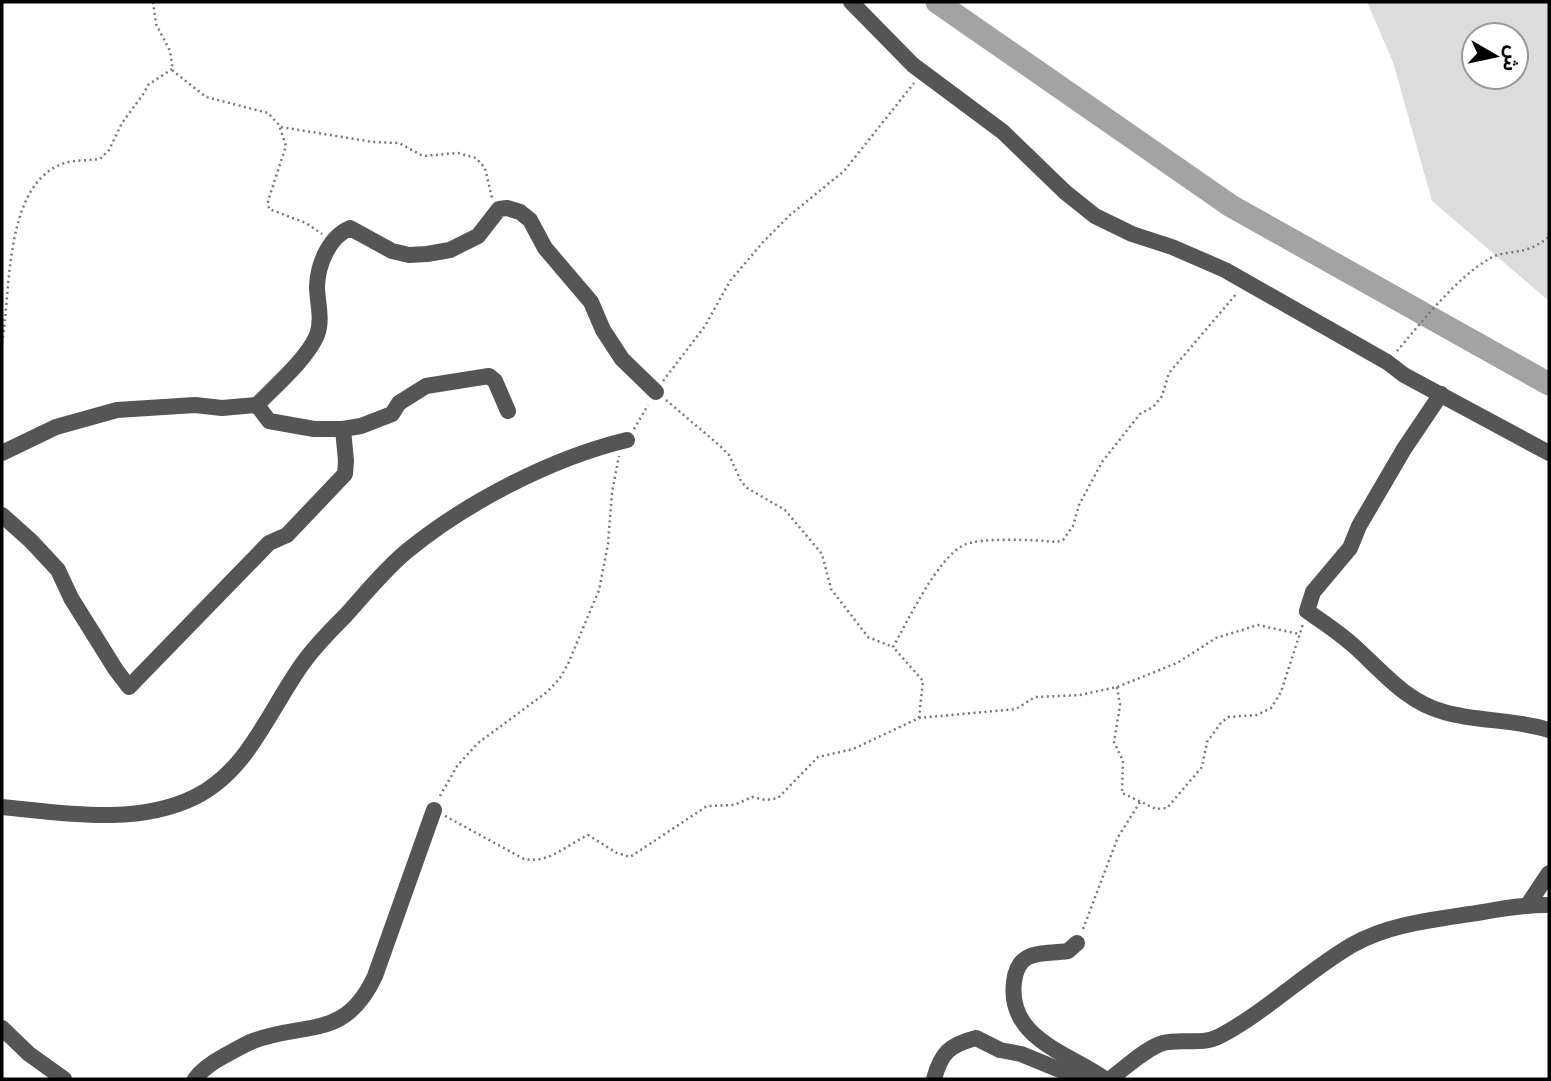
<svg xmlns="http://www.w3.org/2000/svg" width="1551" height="1081" viewBox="0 0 1551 1081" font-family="Ubuntu,'Noto Sans Arabic',sans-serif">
	<rect width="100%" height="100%" fill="#fff"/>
	<path fill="#dcdcdc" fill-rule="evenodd" d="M1367,2H1549V301L1432,201L1393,62ZM1474,35H1516V77H1474Z"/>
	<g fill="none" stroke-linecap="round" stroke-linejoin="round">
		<polyline stroke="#a3a3a3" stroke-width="23" points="937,2 1231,206 1549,384"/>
		<g stroke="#777" stroke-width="2.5" stroke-dasharray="2 3.5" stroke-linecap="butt">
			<polyline points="153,2 156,24 170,51 173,71 206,97 268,113 279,125 286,146 268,201 269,209 306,223 322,234"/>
			<polyline points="281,127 373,142 399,143 423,156 458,153 476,158 485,168 492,198"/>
			<path d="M2,343C11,292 4,193 57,166C71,159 86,161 100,159L109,150L122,123L144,93L148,85L172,69"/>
			<path d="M1397,351C1421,323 1457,277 1489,259C1498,253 1510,253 1520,251C1531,249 1540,244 1549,237"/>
			<polyline points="663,381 705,326 730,281 764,241 790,215 844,171 914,83"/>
			<polyline points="666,400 719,445 729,455 741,481 747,488 785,510 822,554 831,589 868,637 893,647"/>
			<polyline points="634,429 648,405"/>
			<polyline points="1117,687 1120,705 1114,742 1123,761 1122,793 1156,809 1167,808 1202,767 1207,742 1220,724 1228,717 1257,715 1271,708 1281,692 1303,624"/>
			<path d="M919,718L923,681L893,647C908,621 937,558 964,545C980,537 1037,540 1057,542L1063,540L1073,526L1079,505L1102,462L1140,414L1153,407L1162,396L1169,373L1237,293"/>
			<polyline points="440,796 457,766 478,743 547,692 560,678 568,664 599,590 608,544 612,492 619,456"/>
			<path d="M445,816L524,859C548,864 567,845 588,835L617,853L630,857L707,806L734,805L752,797L766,800L778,798L818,757L853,749L919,718L1016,709L1035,697L1080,695L1117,687L1177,663L1216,638L1258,625L1299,634"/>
			<polyline points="1083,929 1118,837 1140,802"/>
		</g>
		<g stroke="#555" stroke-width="16">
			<polyline points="851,2 913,65 1003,132 1065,192 1095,216 1132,234 1172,247 1225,270 1387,362 1404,375 1549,453"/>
			<path d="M1441,394L1404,449L1359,526L1350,548L1313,592L1307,611C1323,622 1340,633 1354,646C1382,671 1406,702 1444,712C1479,722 1514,719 1549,730"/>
			<path d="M257,405C275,386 307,359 317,335C323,319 317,302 317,286C318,264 329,237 350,228L392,251L409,255L427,254L450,250L478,236L499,209L507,208L520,212L530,220L545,248L591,302L603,330L622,359L656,392"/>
			<polyline points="2,453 56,427 117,410 195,405 222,408 257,405 269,421 314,429 343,429 361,426 392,414 399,403 426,386 489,376 495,381 508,411"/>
			<polyline points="2,515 31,541 58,570 71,598 116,670 129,687 269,543 287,535 345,474 346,461 343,429"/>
			<path d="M2,807C64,813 136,826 195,797C249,770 269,710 303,663C315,646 330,631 345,616C365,594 384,570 407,551C467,502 552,458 627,440"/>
			<polyline points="1527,906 1549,873"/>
			<path d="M1077,943L1068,951C1042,955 1018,948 1014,982C1007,1039 1069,1053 1105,1079"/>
			<polyline points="2,1028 29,1054 64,1079"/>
			<path d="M195,1079C202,1069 213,1062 224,1056C234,1051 243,1045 253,1041C305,1021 345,1041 375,976L434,810"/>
			<path d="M934,1079C941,1053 949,1045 976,1038L1000,1050L1021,1054L1082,1079"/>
			<path d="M1110,1079C1124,1069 1146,1048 1163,1043C1182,1038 1201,1046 1220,1036C1267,1011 1306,972 1352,945C1387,925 1430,920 1470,914C1496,910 1523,904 1549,905"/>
		</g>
	</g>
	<rect width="1551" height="1081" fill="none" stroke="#000000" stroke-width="7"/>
	<g transform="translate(1495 56) rotate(99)"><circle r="33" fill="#ffffff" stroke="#999999" stroke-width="2"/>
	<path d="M0-5L12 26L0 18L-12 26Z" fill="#000000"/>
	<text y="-10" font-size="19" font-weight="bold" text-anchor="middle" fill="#000000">ش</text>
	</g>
</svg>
